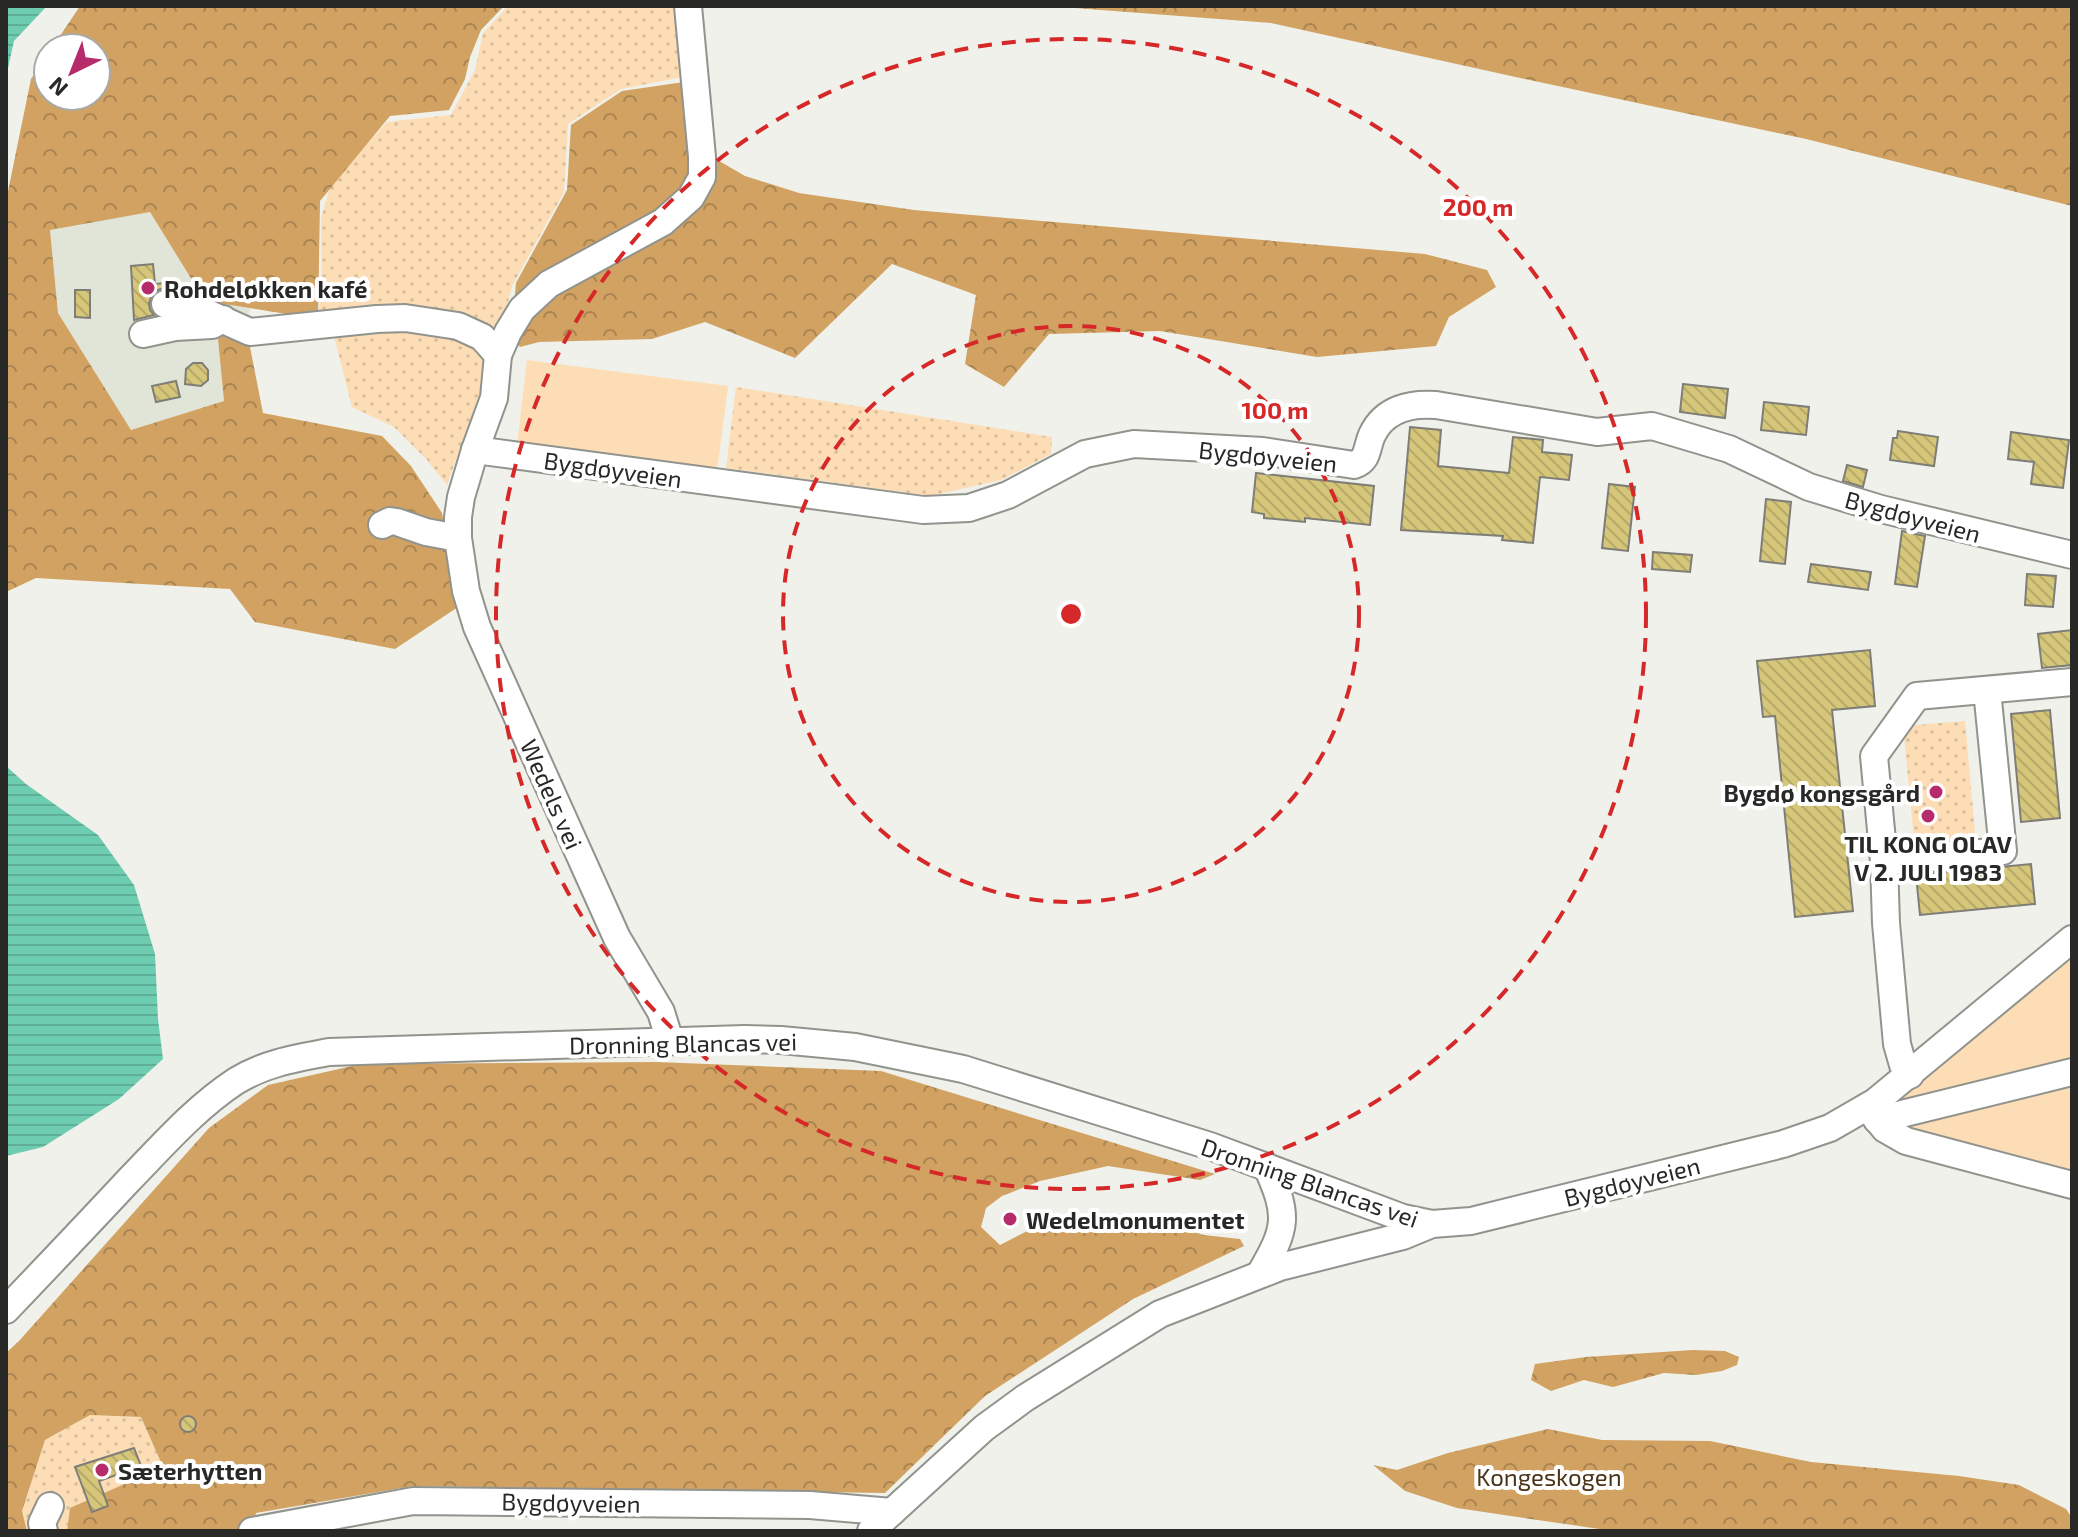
<svg xmlns="http://www.w3.org/2000/svg" width="2078" height="1537" viewBox="0 0 2078 1537" font-family="'Exo 2',sans-serif">
	<defs>
		<pattern id="grass-dots" width="8" height="8" patternUnits="userSpaceOnUse" patternTransform="scale(2)"><rect width="8" height="8" fill="#fdddb5"/><path d="M2 2h.1M6 6h.1" fill="none" stroke="#d9be9c" stroke-width="1.8" stroke-linecap="round"/></pattern>
		<pattern id="forest-crowns" width="20" height="18" patternUnits="userSpaceOnUse" patternTransform="scale(2)"><rect width="20" height="18" fill="#d1a262"/><path d="M2 6a3 3 0 1 1 6 0M12 15a3 3 0 1 1 6 0" fill="none" stroke="#aa8451"/></pattern>
		<pattern id="water-rules" width="6" height="5" patternUnits="userSpaceOnUse" patternTransform="scale(2)"><rect width="6" height="5" fill="#6eccb1"/><path d="M0 2.5h6" fill="none" stroke="#5faf98"/></pattern>
		<pattern id="building-back-hatch" width="6" height="6" patternUnits="userSpaceOnUse" patternTransform="scale(2)"><rect width="6" height="6" fill="#d5c679"/><path d="M-1 5l2 2M0 0l6 6M5-1l2 2" fill="none" stroke="#b7aa69"/></pattern>
	</defs>
	<rect width="100%" height="100%" fill="#eff1ea"/>
	<polygon fill="#e0e5d7" points="150,212 205,301 250,308 247,332 217,330 224,401 131,430 58,313 50,229"/>
	<g fill="url(#grass-dots)">
		<polygon points="508,6 678,6 683,77 621,89 568,124 564,192 512,286 499,338 318,319 322,286 321,218 331,184 387,122 451,115 475,70 483,33"/>
		<polygon points="409,327 462,338 491,361 447,485 427,460 394,427 352,407 334,336"/>
		<polygon points="736,387 1052,437 1051,454 1001,480 930,496 726,468"/>
		<polygon points="1965,721 1976,843 1915,849 1903,726"/>
		<polygon points="90,1415 141,1417 163,1467 70,1508 67,1531 27,1531 22,1511 45,1440"/>
	</g>
	<g fill="url(#forest-crowns)">
		<polygon points="80,6 504,6 481,30 470,57 465,79 449,110 390,116 320,201 318,319 205,301 150,212 50,230 58,313 131,430 224,401 217,329 247,332 263,413 382,436 411,466 442,513 458,607 395,649 255,622 230,589 36,578 6,592 6,201 31,79 48,54 48,96 96,96 96,48 52,48"/>
		<polygon points="1049,6 2072,6 2072,206 1806,139 1511,76 1271,23"/>
		<polygon points="691,81 695,147 745,176 799,193 914,210 1425,254 1487,270 1496,287 1449,317 1436,346 1317,357 1160,331 1049,334 1004,387 965,364 976,295 892,264 795,358 705,322 652,339 539,342 520,347 511,336 516,283 567,190 571,125 622,91"/>
		<polygon points="657,1062 881,1071 1215,1174 1200,1180 1108,1166 1040,1181 1002,1196 986,1208 981,1227 1000,1245 1047,1221 1096,1213 1142,1216 1204,1235 1240,1239 1244,1246 1133,1299 985,1396 885,1493 413,1486 256,1513 251,1531 67,1531 70,1508 163,1467 141,1417 90,1415 45,1440 22,1511 27,1531 6,1531 6,1353 19,1341 209,1128 268,1085 361,1064"/>
		<polygon points="1693,1350 1725,1351 1739,1357 1737,1365 1722,1371 1696,1375 1664,1373 1613,1387 1584,1380 1551,1391 1531,1380 1535,1364 1586,1357"/>
		<polygon points="1548,1429 1602,1440 1710,1441 1811,1462 1959,1476 2019,1485 2066,1509 2072,1518 2072,1531 1613,1531 1457,1508 1405,1491 1373,1465 1397,1470 1448,1453"/>
	</g>
	<g fill="#fdddb5">
		<polygon points="527,360 728,386 717,471 517,445"/>
		<polygon points="2072,955 2072,1174 1908,1132 1898,1098"/>
	</g>
	<g fill="url(#water-rules)">
		<polygon points="6,6 47,6 14,41 6,77"/>
		<polygon points="6,766 26,784 98,835 134,885 155,954 158,1019 163,1059 119,1099 43,1147 6,1156"/>
	</g>
	<g fill="url(#building-back-hatch)" stroke="#7e7d77" stroke-width="2">
		<polygon points="153,264 155,284 165,283 165,288 158,290 152,295 149,303 150,310 154,315 134,320 131,266"/>
		<polygon points="75,290 90,290 90,318 75,317"/>
		<polygon points="193,363 202,363 208,370 208,380 201,386 185,384 186,369"/>
		<polygon points="176,381 180,397 156,402 152,386"/>
		<polygon points="1683,384 1728,389 1725,418 1680,412"/>
		<polygon points="1764,402 1809,407 1806,435 1761,430"/>
		<polygon points="1410,427 1441,430 1438,466 1509,473 1513,437 1543,440 1542,452 1572,455 1569,480 1540,477 1533,543 1502,540 1503,536 1401,530"/>
		<polygon points="1898,431 1938,437 1934,466 1890,460 1893,438 1897,438"/>
		<polygon points="2011,432 2069,440 2063,488 2031,484 2034,462 2008,459"/>
		<polygon points="1847,465 1867,470 1863,487 1843,481"/>
		<polygon points="1256,473 1374,486 1370,525 1305,518 1305,522 1264,518 1264,514 1252,512"/>
		<polygon points="1609,484 1635,487 1628,551 1602,548"/>
		<polygon points="1766,499 1791,502 1785,564 1760,561"/>
		<polygon points="1902,531 1925,536 1917,587 1895,584"/>
		<polygon points="1653,552 1692,555 1690,572 1652,569"/>
		<polygon points="1811,564 1871,572 1868,590 1808,582"/>
		<polygon points="2027,574 2056,576 2053,607 2025,605"/>
		<polygon points="2072,630 2072,665 2042,668 2038,634"/>
		<polygon points="1870,650 1875,706 1832,710 1853,911 1795,917 1775,716 1763,717 1757,661"/>
		<polygon points="2050,710 2060,818 2021,822 2011,714"/>
		<polygon points="2031,864 2035,904 1920,915 1916,875"/>
		<circle cx="188" cy="1424" r="8"/>
		<polygon points="134,1448 141,1466 99,1481 108,1506 92,1512 75,1467"/>
	</g>
	<g fill="none" stroke-linecap="round" stroke-linejoin="round">
		<defs>
			<g id="minor">
				<polyline points="165,304 194,307 250,332 377,319 405,318 458,326 482,337 498,355"/>
				<polyline points="143,334 175,327 212,325 223,319"/>
				<path d="M475,450L923,510L969,508L1008,495L1085,454L1134,444L1263,451L1354,465C1369,460 1366,448 1372,435C1384,409 1410,403 1436,405L1597,432L1652,426L1729,449L1809,487L1881,509L2072,555"/>
				<polyline points="382,525 390,521 397,522 426,532 458,538"/>
				<polyline points="1884,862 2003,851 1987,690"/>
				<polyline points="670,1041 661,1012 617,938 477,627 466,591 458,538 458,517 461,497 475,450 494,398 498,355 508,332 522,309 549,284 663,222 691,197 702,177 702,157 688,6"/>
				<polyline points="1910,1075 1903,1065 1897,1044 1886,923 1884,862 1874,756 1917,696 2072,682"/>
				<polyline points="1867,1107 1885,1129 1906,1141 2072,1185"/>
				<polyline points="1877,1120 2072,1072"/>
				<path d="M1260,1274C1287,1228 1289,1216 1267,1167"/>
				<path d="M6,1310C47,1267 88,1224 128,1181C162,1146 195,1108 236,1081C265,1063 297,1058 329,1052L744,1039L781,1040L855,1047L963,1069L1210,1146L1403,1218L1432,1224"/>
				<polyline points="44,1531 42,1523 50,1506"/>
				<polyline points="252,1531 413,1501 810,1505 892,1512"/>
				<polyline points="871,1531 984,1428 1025,1398 1160,1314 1280,1267 1403,1236 1432,1224 1471,1221 1783,1144 1830,1128 1875,1102 2072,939"/>
			</g>
		</defs>
		<use href="#minor" stroke="#91938d" stroke-width="30"/>
		<use href="#minor" stroke="#fff" stroke-width="26"/>
	</g>
	<g fill="none" stroke="#d62828" stroke-width="4" stroke-dasharray="14 10">
		<circle cx="1071" cy="614" r="288"/>
		<circle cx="1071" cy="614" r="575"/>
	</g>
	<g fill="#b62c6a" stroke="#fff" stroke-width="3">
		<circle cx="148" cy="288" r="8"/>
		<circle cx="1936" cy="792" r="8"/>
		<circle cx="1928" cy="816" r="8"/>
		<circle cx="1010" cy="1219" r="8"/>
		<circle cx="102" cy="1470" r="8"/>
	</g>
	<g text-anchor="middle" dominant-baseline="central" stroke-width="8" stroke-linejoin="round" paint-order="stroke">
		<g font-size="24" font-weight="bold" fill="#282927" stroke="#fff" text-anchor="start">
			<text x="164" y="288">Rohdeløkken kafé</text>
			<text x="1920" y="792" text-anchor="end">Bygdø kongsgård</text>
			<text x="1928" y="843" text-anchor="middle">TIL KONG OLAV<tspan x="1928" dy="28">V 2. JULI 1983</tspan></text>
			<text x="1026" y="1219">Wedelmonumentet</text>
			<text x="118" y="1470">Sæterhytten</text>
		</g>
		<g font-size="24" fill="#282927" stroke="#fff">
			<text transform="translate(1268 456) rotate(6)">Bygdøyveien</text>
			<text transform="translate(613 469) rotate(8)">Bygdøyveien</text>
			<text transform="translate(1913 516) rotate(15)">Bygdøyveien</text>
			<text transform="translate(552 794) rotate(66)">Wedels vei</text>
			<text transform="translate(683 1043) rotate(-1)">Dronning Blancas vei</text>
			<text transform="translate(1632 1181) rotate(-14)">Bygdøyveien</text>
			<text transform="translate(1310 1182) rotate(19)">Dronning Blancas vei</text>
			<text transform="translate(571 1502) rotate(1)">Bygdøyveien</text>
		</g>
		<g font-size="24" fill="#493418" stroke="#fff">
			<text x="1549" y="1476">Kongeskogen</text>
		</g>
	</g>
	<circle cx="1071" cy="614" r="12" fill="#d62828" stroke="#fff" stroke-width="4"/>
	<g font-size="24" text-anchor="middle" font-weight="bold" fill="#d62828" stroke="#fff" stroke-width="8" stroke-linejoin="round" paint-order="stroke">
		<text x="1478" y="216">200 m</text>
		<text x="1275" y="419">100 m</text>
	</g>
	<rect width="2078" height="1537" fill="none" stroke="#282927" stroke-width="16"/>
	<g transform="translate(72 72) rotate(223)"><circle r="38" fill="#ffffff" stroke="#a9a9a9" stroke-width="2"/>
	<path d="M0-6L14 30L0 20L-14 30Z" fill="#b62c6a"/>
	<text y="-12" font-size="22" font-weight="bold" text-anchor="middle" fill="#282927">N</text>
	</g>
</svg>
